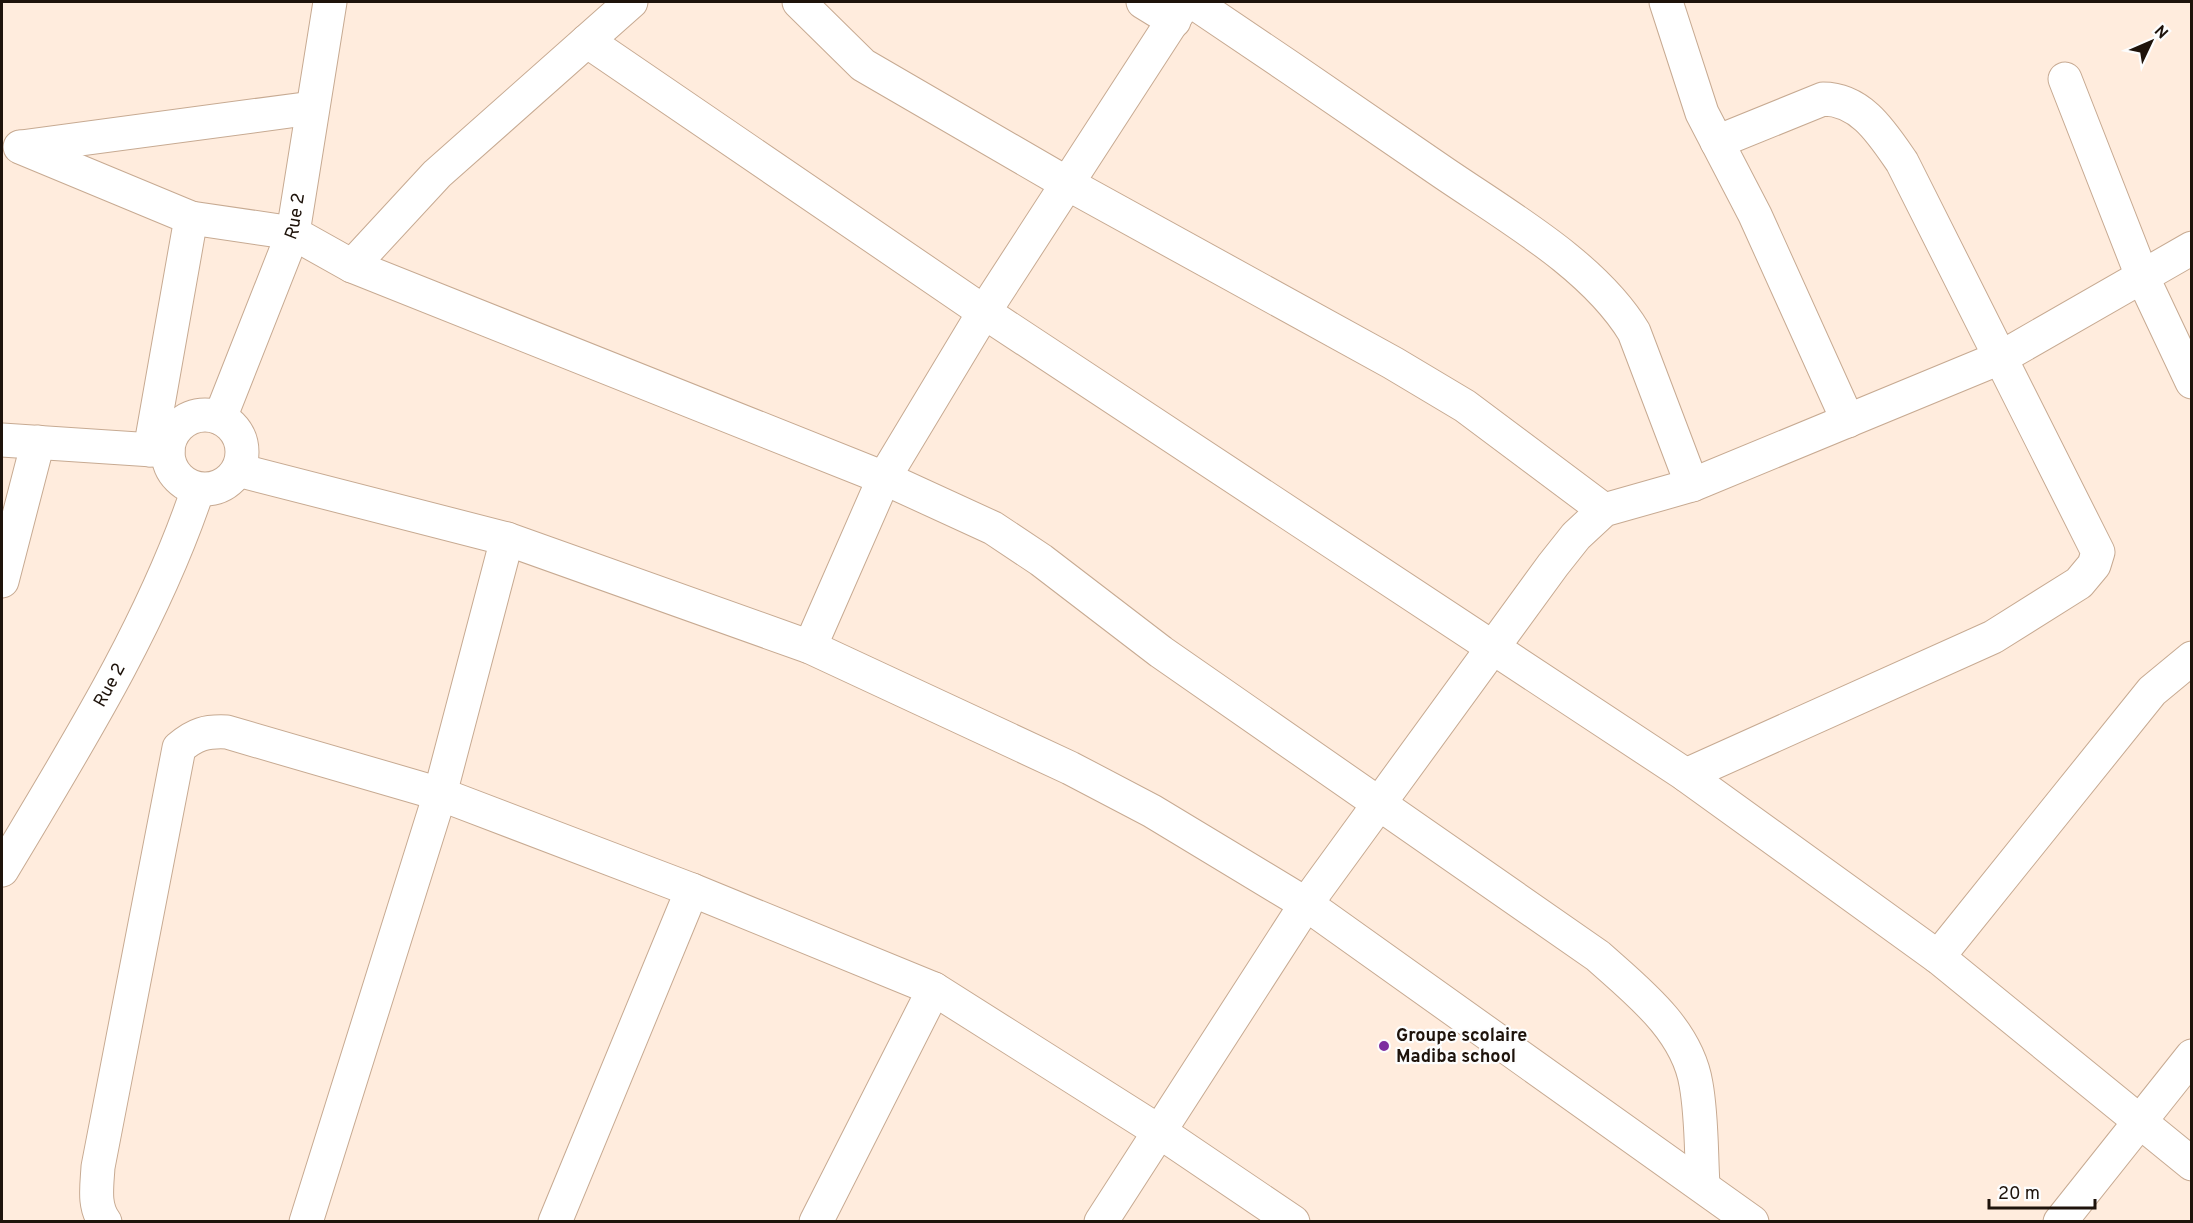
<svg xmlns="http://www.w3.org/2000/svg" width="2193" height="1223" viewBox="0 0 2193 1223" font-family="Overpass,sans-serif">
	<rect width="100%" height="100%" fill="#ffecdd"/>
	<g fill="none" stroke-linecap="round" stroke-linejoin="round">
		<defs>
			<g id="minor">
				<polyline points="799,2 863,65 1068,184 1393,363 1465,406 1604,510"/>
				<polyline points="1143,2 1174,21"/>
				<path d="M1193,2C1275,57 1357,113 1438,169C1503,214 1593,264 1634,332L1692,485"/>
				<polyline points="1666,2 1702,113 1755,215 1848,421"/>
				<polyline points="587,41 984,312 1686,775 1938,957 2192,1164"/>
				<polyline points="2065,79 2142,276 2192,382"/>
				<polyline points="20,147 191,218 150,450"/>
				<polyline points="21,147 312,108"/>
				<path d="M191,218L293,233L352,266L884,478L993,528L1041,560L1161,652L1598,956C1637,991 1687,1029 1696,1084C1702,1117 1701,1152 1703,1185"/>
				<polyline points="352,266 437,174 631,2"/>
				<polyline points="2,440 168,451"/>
				<polyline points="2,581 38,442"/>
				<polyline points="810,647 884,478 984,312 1185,2"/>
				<path d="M1686,775L1993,637L2079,583L2094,565L2098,552L1902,162C1882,133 1861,99 1823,99L1717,142"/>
				<polyline points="1938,957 2152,691 2192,658"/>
				<path d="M105,1222C93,1206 97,1186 98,1167L179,748C195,734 206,731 227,732L440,794L692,890L934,989L1160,1132L1293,1222"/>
				<polyline points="306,1222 440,794 507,539"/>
				<polyline points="555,1222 692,890"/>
				<polyline points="816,1222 934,989"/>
				<polyline points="1101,1222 1306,904 1553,565 1576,536 1604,510 1692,485 2002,357 2192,248"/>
				<polyline points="2060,1222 2192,1056"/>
			</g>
			<g id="tertiary">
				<circle cx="205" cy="452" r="37"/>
				<path id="s1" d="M220,418L293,233L330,2"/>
				<polyline points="238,470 507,539 810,647 1070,768 1152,811 1306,904 1752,1222"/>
				<path id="s2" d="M2,870C75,748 153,624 198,489"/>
			</g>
		</defs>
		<use href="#minor" stroke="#c7aa92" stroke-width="35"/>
		<use href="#tertiary" stroke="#c7aa92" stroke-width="35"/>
		<use href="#minor" stroke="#fff" stroke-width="33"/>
		<use href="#tertiary" stroke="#fff" stroke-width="33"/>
	</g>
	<circle fill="#7d2fa0" stroke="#fdfdfd" stroke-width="2" cx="1384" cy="1046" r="6"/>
	<g text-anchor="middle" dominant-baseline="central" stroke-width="4.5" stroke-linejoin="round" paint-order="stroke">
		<g font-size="18" fill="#1e130b" stroke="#fdfdfd">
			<text stroke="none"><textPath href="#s1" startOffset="216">Rue 2</textPath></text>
			<text stroke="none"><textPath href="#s2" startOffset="214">Rue 2</textPath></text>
		</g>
		<g font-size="18" font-weight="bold" fill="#1e130b" stroke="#fdfdfd" text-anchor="start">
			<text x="1396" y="1036">Groupe scolaire<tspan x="1396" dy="21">Madiba school</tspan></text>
		</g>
	</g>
	<rect width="2193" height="1223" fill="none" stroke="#1e130b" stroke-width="6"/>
	<g transform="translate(2151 42) rotate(46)" stroke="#fdfdfd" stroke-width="4.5" paint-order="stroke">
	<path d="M0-4.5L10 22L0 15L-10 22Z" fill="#1e130b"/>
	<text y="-9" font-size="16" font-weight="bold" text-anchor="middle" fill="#1e130b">N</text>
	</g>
	<path d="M1989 1199v9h106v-9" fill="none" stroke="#1e130b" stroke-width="3"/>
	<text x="1998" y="1199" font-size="18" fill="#1e130b" stroke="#fdfdfd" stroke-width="4.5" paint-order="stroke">20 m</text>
</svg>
